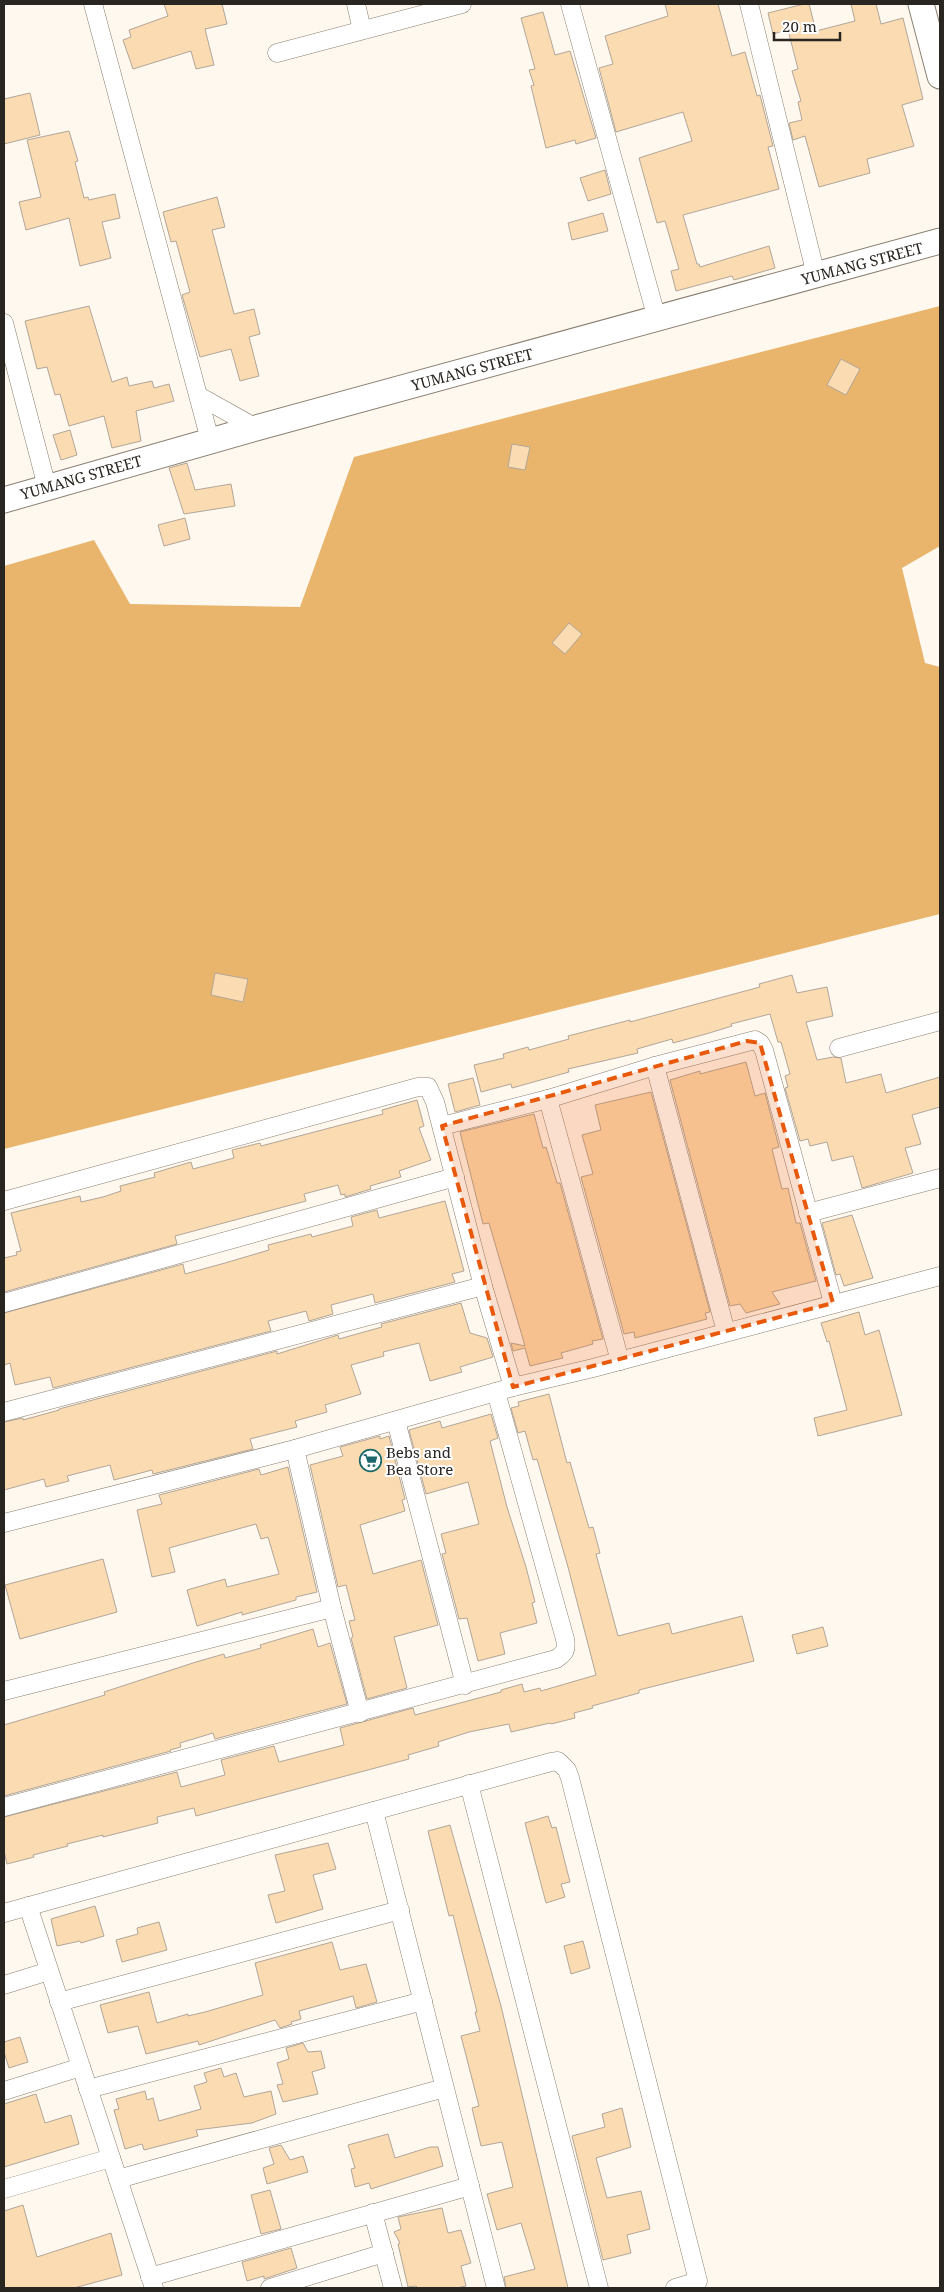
<svg xmlns="http://www.w3.org/2000/svg" width="944" height="2292" viewBox="0 0 944 2292" font-family="'Noto Serif',serif">
	<rect width="100%" height="100%" fill="#fff8ef"/>
	<polygon fill="#e9b56d" points="940,306 940,546 902,568 925,663 940,667 940,914 4,1149 4,566 94,540 130,604 300,607 354,457"/>
	<g fill="#fbdbb1" stroke="#b1a698">
		<polygon points="164,4 222,4 227,24 205,29 214,65 196,69 191,51 133,69 123,40 131,37 129,30 168,16"/>
		<polygon points="665,4 718,4 732,56 745,52 757,96 760,95 773,146 768,147 779,189 683,215 697,264 699,264 700,267 769,246 775,268 734,280 732,276 676,291 671,271 679,269 665,221 657,223 639,158 692,141 683,112 616,132 599,68 613,64 605,36 668,16"/>
		<polygon points="804,4 809,4 816,31 855,21 851,4 876,4 881,24 903,18 923,99 902,105 914,146 867,159 870,173 819,187 805,136 793,140 789,123 802,120 798,102 801,101 792,71 798,69 788,30 773,34 768,13"/>
		<polygon points="543,12 555,55 570,51 596,138 576,144 575,140 546,148 531,86 534,85 529,70 535,69 521,18"/>
		<polygon points="30,93 40,135 4,144 4,99"/>
		<polygon points="69,131 78,161 75,162 84,198 88,197 89,200 115,194 120,218 102,222 111,258 80,266 69,218 26,230 19,202 41,197 27,140"/>
		<polygon points="605,170 611,194 588,201 580,178"/>
		<polygon points="217,197 225,227 212,230 234,314 254,309 260,334 249,337 259,376 240,381 231,349 200,357 182,295 190,292 176,241 171,242 163,212"/>
		<polygon points="603,213 608,231 572,240 568,223"/>
		<polygon points="89,306 112,382 127,377 129,386 152,381 154,388 169,384 174,401 136,411 141,441 112,448 104,416 69,426 60,394 55,395 47,367 37,369 25,321"/>
		<polygon points="841,359 860,369 846,395 827,385"/>
		<polygon points="70,430 77,455 61,460 53,435"/>
		<polygon points="512,444 530,447 525,470 508,467"/>
		<polygon points="187,463 195,490 231,484 235,506 184,514 169,468"/>
		<polygon points="185,518 190,539 164,546 158,525"/>
		<polygon points="569,623 582,634 565,654 552,643"/>
		<polygon points="215,973 248,979 243,1002 211,995"/>
		<polygon points="792,975 797,993 827,987 833,1016 806,1022 817,1060 833,1057 841,1058 846,1083 881,1074 886,1093 940,1077 940,1107 912,1115 921,1144 905,1148 913,1173 862,1188 853,1156 832,1161 827,1142 810,1146 808,1139 800,1141 785,1088 788,1087 785,1076 790,1074 781,1042 778,1042 770,1014 731,1024 732,1026 706,1034 673,1043 672,1039 637,1049 638,1053 568,1069 569,1072 537,1081 512,1088 511,1084 481,1092 474,1065 504,1058 503,1054 528,1047 529,1050 569,1039 568,1036 630,1020 630,1022 760,987 759,984"/>
		<polygon points="746,1062 755,1096 765,1093 779,1147 772,1149 782,1189 788,1188 796,1223 800,1223 816,1281 772,1292 780,1304 746,1313 740,1304 730,1306 670,1080 700,1071 700,1074"/>
		<polygon points="473,1078 480,1105 455,1112 448,1084"/>
		<polygon points="651,1092 710,1312 705,1313 707,1319 635,1338 634,1332 624,1334 581,1177 593,1174 582,1135 601,1130 595,1105"/>
		<polygon points="417,1100 424,1126 419,1128 431,1160 399,1171 401,1177 370,1186 371,1189 345,1197 345,1194 341,1195 338,1185 304,1194 306,1201 175,1236 177,1244 4,1292 4,1258 17,1255 16,1252 21,1251 11,1213 80,1196 81,1202 103,1197 121,1191 120,1186 155,1177 154,1173 191,1162 193,1169 234,1158 232,1150 260,1143 261,1146 383,1114 382,1110"/>
		<polygon points="534,1114 543,1148 546,1147 557,1183 560,1183 603,1339 592,1341 593,1344 561,1353 563,1358 530,1366 525,1348 513,1351 511,1343 525,1346 489,1223 483,1224 460,1132"/>
		<polygon points="445,1201 464,1271 452,1274 455,1282 375,1303 373,1294 331,1305 333,1314 309,1321 306,1311 268,1321 271,1331 53,1388 50,1377 15,1385 10,1363 4,1365 4,1313 183,1264 185,1274 225,1263 269,1250 268,1245 311,1234 312,1237 353,1226 351,1217 377,1210 379,1218"/>
		<polygon points="852,1215 873,1278 844,1286 840,1274 836,1275 822,1223"/>
		<polygon points="461,1303 470,1333 487,1338 493,1357 460,1367 462,1372 430,1381 419,1343 383,1352 384,1356 351,1365 361,1394 325,1405 327,1412 295,1421 297,1427 250,1439 253,1449 153,1474 152,1470 114,1480 110,1465 67,1476 69,1481 46,1487 44,1479 4,1490 4,1422 23,1418 23,1420 59,1410 59,1409 277,1351 277,1354 338,1335 339,1339 382,1327 381,1324"/>
		<polygon points="859,1312 865,1335 879,1330 902,1415 818,1436 814,1418 847,1410 829,1341 827,1342 821,1323"/>
		<polygon points="549,1394 567,1463 570,1462 589,1528 593,1527 600,1553 596,1554 618,1636 669,1623 672,1634 742,1616 754,1661 639,1690 639,1693 592,1706 593,1708 574,1713 575,1718 551,1724 550,1723 511,1732 509,1724 469,1732 438,1742 439,1746 408,1755 409,1759 196,1816 194,1808 157,1817 158,1823 103,1837 103,1835 67,1844 68,1846 33,1855 34,1857 7,1864 4,1851 4,1817 177,1772 181,1787 225,1775 221,1760 274,1746 279,1762 344,1745 340,1728 413,1708 415,1715 501,1692 501,1690 522,1684 524,1692 540,1688 541,1691 596,1675 568,1567 537,1459 533,1460 525,1431 518,1433 511,1408 519,1406 518,1402"/>
		<polygon points="491,1414 498,1438 490,1441 507,1507 526,1567 535,1602 532,1603 537,1623 500,1633 505,1654 478,1661 467,1618 459,1619 442,1554 446,1553 441,1534 479,1524 468,1482 426,1494 409,1430 440,1421 442,1428"/>
		<polygon points="380,1436 380,1439 389,1436 405,1499 402,1500 405,1511 360,1525 373,1574 421,1560 438,1625 394,1637 407,1688 367,1699 351,1638 353,1637 349,1621 355,1620 346,1585 338,1587 310,1465 343,1456 340,1447"/>
		<polygon points="288,1467 317,1592 296,1597 296,1600 242,1615 242,1612 197,1626 187,1590 225,1579 227,1587 279,1574 268,1537 261,1539 256,1524 169,1548 175,1572 152,1577 137,1510 162,1504 159,1495 259,1469 261,1475"/>
		<polygon points="103,1559 117,1612 20,1639 5,1585"/>
		<polygon points="823,1627 828,1646 797,1654 792,1635"/>
		<polygon points="313,1629 318,1647 330,1643 347,1704 215,1739 213,1733 180,1743 181,1747 170,1750 171,1751 4,1796 4,1725 105,1695 104,1692 196,1662 224,1654 225,1658 261,1648 260,1645"/>
		<polygon points="548,1816 552,1828 556,1827 570,1882 561,1884 565,1897 546,1903 525,1823"/>
		<polygon points="450,1825 501,2006 568,2288 506,2288 504,2277 535,2269 521,2223 497,2230 487,2194 513,2187 502,2142 481,2146 472,2108 479,2106 461,2036 480,2031 475,2012 477,2012 453,1915 449,1916 428,1831"/>
		<polygon points="328,1843 336,1869 313,1875 323,1909 276,1923 268,1895 285,1891 275,1855"/>
		<polygon points="95,1906 104,1936 81,1943 80,1941 57,1946 51,1919"/>
		<polygon points="159,1922 167,1950 122,1962 116,1940 138,1934 137,1928"/>
		<polygon points="583,1941 590,1968 571,1974 564,1946"/>
		<polygon points="332,1942 340,1970 366,1964 377,2002 356,2008 353,1996 299,2011 301,2019 291,2022 292,2024 280,2028 275,2020 199,2045 198,2041 146,2054 138,2026 108,2033 100,2005 149,1992 157,2023 188,2014 188,2016 205,2012 263,1995 255,1963"/>
		<polygon points="20,2037 28,2062 9,2068 4,2052 4,2042"/>
		<polygon points="303,2043 308,2052 321,2051 325,2068 312,2072 318,2094 283,2102 277,2085 283,2084 277,2063 289,2059 286,2048"/>
		<polygon points="221,2068 224,2077 236,2073 244,2097 271,2091 276,2114 252,2123 196,2130 198,2136 144,2150 142,2144 125,2149 114,2110 119,2109 116,2099 145,2091 147,2100 153,2098 159,2121 201,2109 194,2086 207,2082 204,2073"/>
		<polygon points="36,2094 45,2123 71,2115 79,2144 4,2167 4,2104"/>
		<polygon points="622,2108 631,2147 596,2158 607,2198 641,2191 650,2229 627,2235 631,2253 603,2260 572,2136 605,2127 602,2114"/>
		<polygon points="388,2134 395,2158 430,2147 438,2147 443,2166 371,2189 369,2183 355,2187 351,2169 355,2168 348,2145"/>
		<polygon points="281,2145 290,2160 303,2156 308,2172 267,2184 263,2168 274,2164 269,2148"/>
		<polygon points="270,2190 281,2229 261,2234 251,2195"/>
		<polygon points="23,2205 37,2257 111,2233 122,2275 74,2288 4,2288 4,2211"/>
		<polygon points="442,2208 448,2233 461,2230 471,2263 461,2266 466,2286 457,2288 418,2288 416,2286 408,2287 398,2244 400,2243 394,2232 401,2229 398,2217"/>
		<polygon points="291,2248 297,2268 264,2279 264,2276 247,2281 242,2262"/>
	</g>
	<g fill="none" stroke-linecap="round" stroke-linejoin="round">
		<defs>
			<g id="minor">
				<polyline points="93,4 210,440"/>
				<polyline points="356,4 362,30"/>
				<polyline points="570,4 657,319"/>
				<polyline points="749,4 816,275"/>
				<polyline points="277,53 462,4"/>
				<polyline points="4,323 47,487"/>
				<polyline points="199,396 256,428"/>
				<polyline points="839,1048 940,1021"/>
				<polyline points="655,1066 726,1332"/>
				<polyline points="548,1099 620,1361"/>
				<polyline points="442,1126 548,1099 655,1066 755,1040 760,1043 764,1050 833,1303"/>
				<polyline points="4,1201 418,1087 428,1087 435,1102 483,1286 513,1387"/>
				<polyline points="808,1213 940,1178"/>
				<polyline points="4,1303 455,1177"/>
				<polyline points="4,1412 483,1286"/>
				<polyline points="396,1421 465,1685"/>
				<polyline points="295,1449 332,1608 360,1713"/>
				<polyline points="4,1523 295,1449 513,1387 593,1368 940,1276"/>
				<polyline points="4,1691 332,1608"/>
				<polyline points="469,1784 599,2288"/>
				<path d="M4,1807L556,1659C565,1653 567,1650 565,1639L496,1392"/>
				<polyline points="374,1811 496,2288"/>
				<polyline points="28,1906 154,2288"/>
				<polyline points="4,1913 551,1762 558,1761 567,1770 570,1778 698,2281 675,2288"/>
				<polyline points="4,1985 49,1971"/>
				<polyline points="59,2002 400,1910"/>
				<polyline points="88,2089 423,2001"/>
				<polyline points="4,2091 81,2067"/>
				<polyline points="118,2179 444,2088"/>
				<polyline points="4,2189 111,2158"/>
				<polyline points="373,2213 393,2288"/>
				<polyline points="150,2277 470,2186"/>
				<polyline points="270,2288 384,2253"/>
			</g>
			<g id="secondary">
				<polyline points="921,4 940,76"/>
				<polyline points="4,500 256,428 940,241"/>
			</g>
		</defs>
		<use href="#minor" stroke="#8b8173" stroke-width="19"/>
		<use href="#secondary" stroke="#8b8173" stroke-width="27"/>
		<use href="#minor" stroke="#fff" stroke-width="18"/>
		<use href="#secondary" stroke="#fff" stroke-width="25"/>
	</g>
	<path fill="#e8590c" fill-opacity="0.2" stroke="#e8590c" stroke-width="4" stroke-dasharray="10 6" stroke-linejoin="round" d="M747,1041L760,1043L833,1303L513,1387L442,1126Z"/>
	<defs>
		<symbol id="supermarket-ring" viewBox="-11 -11 22 22"><circle r="9.5" fill="#fff" stroke="#19676a" stroke-width="1.5"/><path d="M-6-5.5h2.5l.6 2H6L4.5 2H-2.5L-4.4-4H-6ZM-1.5 3.2a1.3 1.3 0 1 0 .1 0ZM3 3.2a1.3 1.3 0 1 0 .1 0Z" fill="#19676a"/></symbol>
	</defs>
	<g fill-rule="evenodd">
		<use href="#supermarket-ring" x="358" y="1448" width="25" height="25"/>
	</g>
	<g text-anchor="middle" dominant-baseline="central" stroke-width="4" stroke-linejoin="round" paint-order="stroke">
		<g font-size="15" fill="#292520" stroke="#fff">
			<text transform="translate(862 263) rotate(-15)">YUMANG STREET</text>
			<text transform="translate(472 369) rotate(-15)">YUMANG STREET</text>
			<text transform="translate(81 477) rotate(-16)">YUMANG STREET</text>
		</g>
		<g font-size="15" fill="#292520" stroke="#fff" text-anchor="start">
			<text x="386" y="1452">Bebs and<tspan x="386" dy="17">Bea Store</tspan></text>
		</g>
	</g>
	<rect width="944" height="2292" fill="none" stroke="#292520" stroke-width="10"/>
	<path d="M774 32v8h66v-8" fill="none" stroke="#292520" stroke-width="2.5"/>
	<text x="782" y="32" font-size="15" fill="#292520" stroke="#ffffff" stroke-width="4" paint-order="stroke">20 m</text>
</svg>
